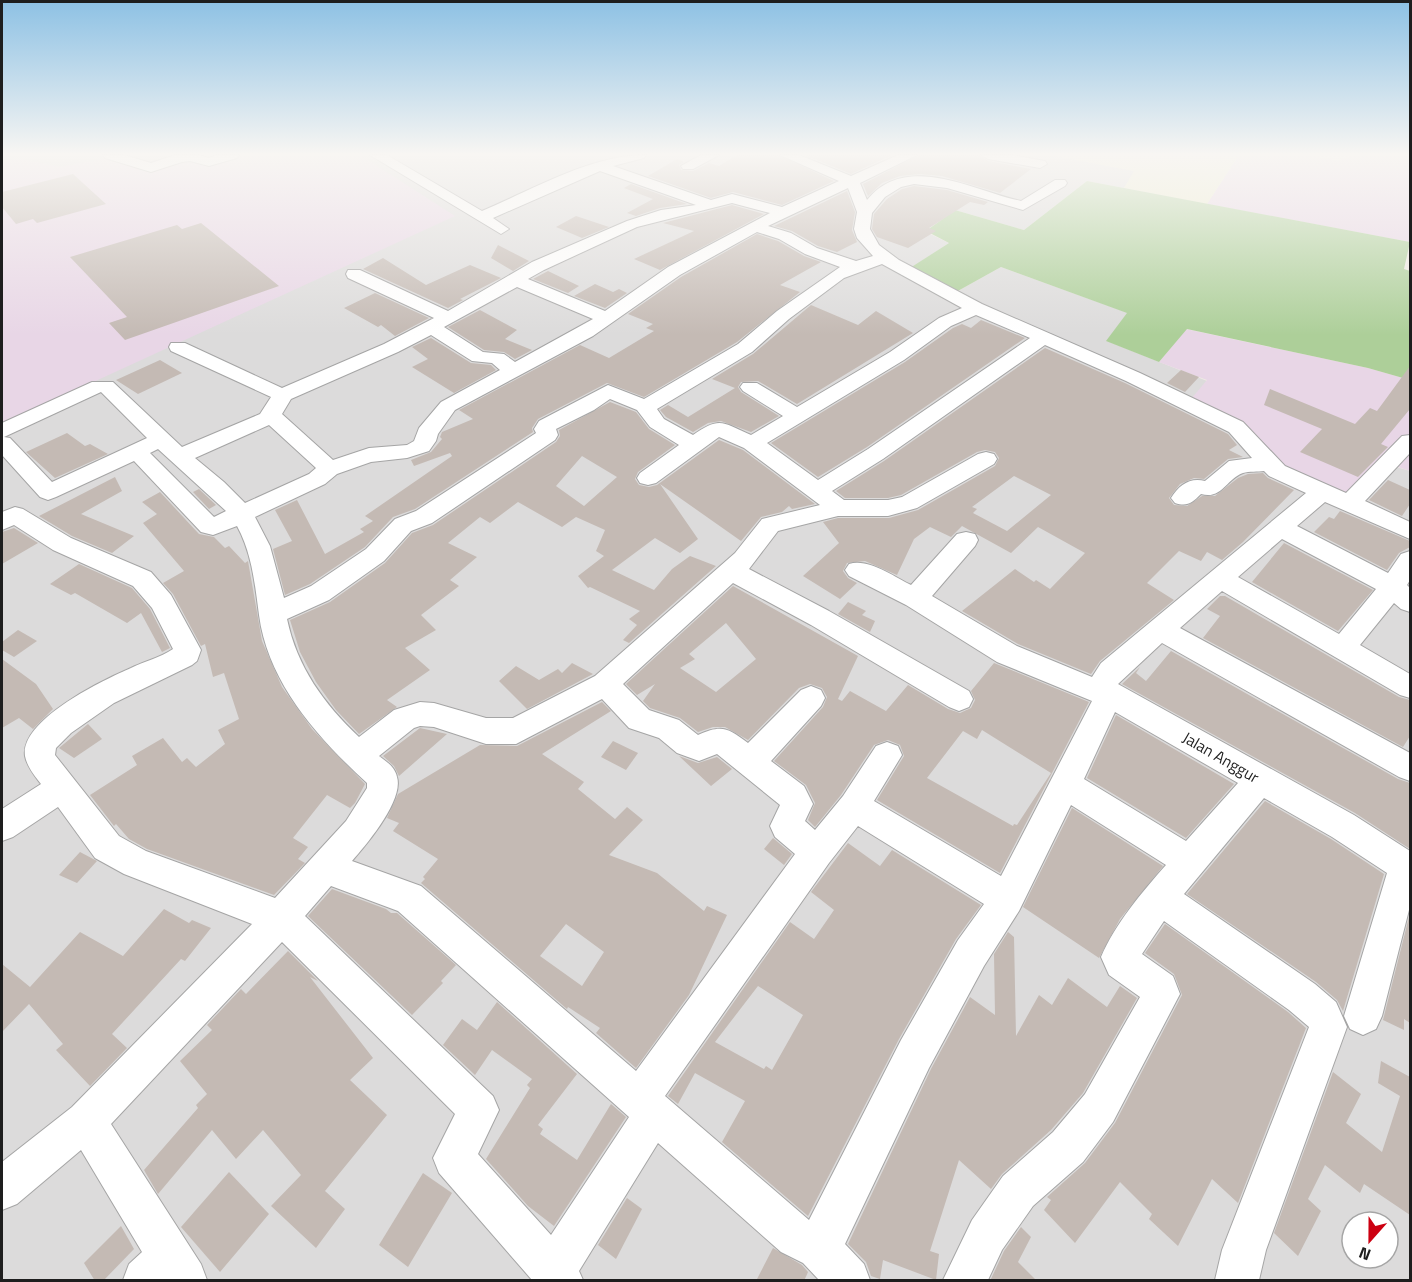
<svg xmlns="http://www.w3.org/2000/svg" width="1412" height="1282" viewBox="0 0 1412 1282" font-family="'Titillium Web',sans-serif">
	<rect width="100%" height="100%" fill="#efebe4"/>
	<path fill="#dcdbdb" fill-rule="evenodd" d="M2,155H1050L1135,171L1124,188L1087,181L1024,230L955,210L926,232L949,243L911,268L956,292L1001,267L1128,313L1107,341L1207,381L1187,405L1410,471V1280H2ZM1352,1222H1388V1258H1352Z"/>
	<g fill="#e8d6e6">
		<polygon points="240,155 360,155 455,216 2,424 2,164 16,158 61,167 107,158 149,172 183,160 211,166"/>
		<polygon points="1239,155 1310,155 1338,161 1354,155 1410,155 1410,242 1207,204"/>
		<polygon points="1186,329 1368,368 1410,380 1410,471 1395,466 1356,504 1267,471 1248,437 1186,405 1207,380 1159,362"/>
	</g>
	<polygon fill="#eeeed0" points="1050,155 1232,155 1238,156 1207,204 1124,188 1134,171"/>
	<polygon fill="#adcf99" points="1087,181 1410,242 1404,269 1410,271 1410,380 1368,368 1187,329 1159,362 1106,341 1127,313 1001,267 956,292 910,268 949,243 926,231 955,210 1024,230"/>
	<g fill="#c4bab4" fill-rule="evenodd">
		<polygon points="737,155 778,155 834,181 782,205 733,192 711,198 648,176 677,159 684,162 679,165 681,170 693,171 709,163 719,166"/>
		<polygon points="805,155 892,155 851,174"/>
		<polygon points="919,155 979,155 988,161 1031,169 1000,193 942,176 920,174 900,176 882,183 868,196 863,184"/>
		<polygon points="73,174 106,204 37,223 33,219 16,224 2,207 2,192"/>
		<polygon points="631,184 687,204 660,208 636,216 627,213 653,199 624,188"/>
		<polygon points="914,186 947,190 988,202 984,205 970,202 929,228 936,231 908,248 877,237 872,229 874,214 887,199 902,189"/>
		<polygon points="847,191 855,212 852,230 857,242 837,252 818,246 792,231 774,226"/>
		<polygon points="732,205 764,214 660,270 634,259 694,231 663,223"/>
		<polygon points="576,216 609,227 582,238 556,227"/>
		<polygon points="201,223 279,286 125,340 109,323 127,317 70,257 177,225 182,229"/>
		<polygon points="757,234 778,241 804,256 821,262 780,285 800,292 737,342 644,397 607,383 538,419 532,428 533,432 415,509 393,517 365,547 310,584 285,595 273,549 292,541 275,510 297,500 325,554 364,532 360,529 373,521 365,516 452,456 450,453 414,466 411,460 431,452 442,439 440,437 442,432 473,419 459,410 580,345 609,358 654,331 646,328 653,324 628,314 681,277"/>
		<polygon points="498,245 529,261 513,271 491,258"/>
		<polygon points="383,258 426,285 470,265 501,278 460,299 463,300 448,308 363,269"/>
		<polygon points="548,271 579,286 568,293 533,279"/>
		<polygon points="595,284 613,292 619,289 627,293 605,308 574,296"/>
		<polygon points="375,293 429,318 395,336 381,325 378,327 344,308"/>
		<polygon points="811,305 858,325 876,311 913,333 797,404 758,381 741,382 738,387 741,392 779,416 751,432 721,421 708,423 693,432 666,417 660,410 668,405 688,417 735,388 712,379 753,354"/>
		<polygon points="480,310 517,330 505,339 532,350 515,359 504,352 484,350 448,327"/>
		<polygon points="981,320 1025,338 867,447 818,477 771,443 905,362 953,328 962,324 971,328"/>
		<polygon points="431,338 471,363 491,365 496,370 454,393 412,367 428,359 412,347"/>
		<path d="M1045,348L1125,383L1228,434L1237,445L1229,450L1243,457L1228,459L1204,479L1194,478L1180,484L1169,498L1174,505L1187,506L1202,496H1215L1238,478L1248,474L1263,473L1268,478L1294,490L1243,542L1222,560L1207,552L1201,561L1179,551L1147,583L1174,600L1100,661L1091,674L1018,644L962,611L1015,569L1034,582L1036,580L1050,589L1085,553L1038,527L1011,553L962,526L951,537L930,527L914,539L897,575L865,561L847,563L843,571L848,578L857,583L840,599L803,576L839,543L823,522L838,518H889L918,510L995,466L999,458L995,452L985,450L977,452L901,495L888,498H845L836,491L884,461ZM1014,476L1051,495L1007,531L973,513L977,509L972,507Z"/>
		<polygon points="160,360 182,373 138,394 116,380"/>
		<polygon points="1410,366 1410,409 1381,444 1388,447 1358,477 1300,452 1322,429 1264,405 1270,389 1355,424 1370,408 1377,411"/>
		<polygon points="1181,370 1199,377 1185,392 1167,383"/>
		<path d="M610,402L636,412L649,429L675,445L638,472L635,479L639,485L649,487L657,485L719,440L743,450L815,504L792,509L789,506L782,512L761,517L741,541L660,484L698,539L680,553L655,538L612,570L654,590L672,569L690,556L716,566L629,643L623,640L637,625L629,619L640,611L590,587L588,588L578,576L604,556L596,551L605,530L576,517L562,527L518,502L490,523L480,517L448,543L477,557L450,580L459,586L421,615L436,630L405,648L430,670L387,700L397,707L359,734L336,710L316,682L300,652L290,620L330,602L385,563L412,533L433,525L556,442L560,436L559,430ZM582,456L617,477L584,506L556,486Z"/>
		<polygon points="67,433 85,446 90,444 108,454 55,478 26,452"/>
		<polygon points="115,477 122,491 81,514 134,536 112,553 72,536 39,516"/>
		<polygon points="1388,480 1410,490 1410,504 1402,516 1369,500"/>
		<polygon points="199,489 216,505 209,509 193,492"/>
		<polygon points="160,492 199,534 214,537 225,548 229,546 245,563 248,561 262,641 282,687 312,729 365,784 355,803 350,808 327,795 293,838 308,847 298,859 305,863 274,895 147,849 129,839 116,824 114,826 90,795 137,765 132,756 163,738 182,762 187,758 196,767 225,744 218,730 239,719 224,673 213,677 205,644 201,646 173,594 163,583 184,571 143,523 157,514 142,502"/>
		<polygon points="1340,511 1410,541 1410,547 1399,553 1387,570 1314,532 1329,517 1334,519"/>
		<polygon points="14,528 38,543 2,564 2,532"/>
		<polygon points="1284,543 1373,590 1338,631 1252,582"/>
		<polygon points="79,564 132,588 150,609 170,648 162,652 141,613 127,623 75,593 71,595 50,584"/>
		<path d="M733,586L858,656L838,699L842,701L850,691L886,711L908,685L948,709L960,713L971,708L975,700L971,691L994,663L1089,702L1000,873L877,800L904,756L900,745L888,740L874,745L841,795L815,827L808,820L815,803L806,785L774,761L823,707L827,697L822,688L810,684L799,688L748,740L725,727H713L698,732L680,718L650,708L643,701L655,684L637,695L626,684ZM726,623L756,659L716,692L680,668L695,659L689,654ZM982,730L1051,773L1017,825L1014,824L1013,826L927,778L963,731L977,739Z"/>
		<polygon points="1220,596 1225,596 1399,697 1410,700 1410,736 1403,747 1203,638 1220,616 1207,609"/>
		<polygon points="848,602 866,611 862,615 875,621 870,632 838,614"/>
		<polygon points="18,630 37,641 14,657 2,650 2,642"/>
		<polygon points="1171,651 1398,779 1410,783 1410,849 1355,813 1122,684 1140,667 1136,673 1146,681"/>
		<polygon points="2,659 36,684 53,709 33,729 19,718 2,728"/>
		<polygon points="572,663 593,674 527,709 499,681 516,666 539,680 558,669 562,673"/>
		<path d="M602,702L611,711L542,754L584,782L578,789L615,819L627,807L643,820L609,855L657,873L704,911L707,906L727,915L689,995L636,1068L596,1033L600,1028L568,1007L567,1009L421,883L425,879L423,877L438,859L393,831L399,823L387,818L398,794L480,745L517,746ZM566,924L604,952L582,986L540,956Z"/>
		<polygon points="1116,715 1234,784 1186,838 1087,778"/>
		<polygon points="88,724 102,739 74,758 59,748"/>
		<polygon points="420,728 447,734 399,776 394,766 383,756"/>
		<polygon points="613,741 638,753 626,770 601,757"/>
		<polygon points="679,756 698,763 717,757 732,769 711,786"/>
		<polygon points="1265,801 1331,839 1384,874 1343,1011 1337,1000 1316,982 1187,894"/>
		<polygon points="1072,808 1163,866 1120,919 1099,958 1023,907"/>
		<polygon points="773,838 792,854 784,865 764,849"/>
		<path d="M848,843L880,866L892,850L981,905L956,939L899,1039L808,1216L722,1142L745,1101L695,1073L678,1104L668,1096L790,922L814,939L834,910L811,892ZM758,986L803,1015L772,1070L766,1066L764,1069L715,1042Z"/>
		<polygon points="80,852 97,861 77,883 59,875"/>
		<polygon points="332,889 386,909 391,913 397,913 456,965 441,981 443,983 412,1015 308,916"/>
		<polygon points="164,909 189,923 192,920 211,928 185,961 181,959 112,1034 127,1048 90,1086 56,1050 63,1044 29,1004 2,1032 2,964 30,987 80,932 123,956"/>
		<polygon points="1410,913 1410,1023 1404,1019 1404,1030 1383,1020"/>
		<polygon points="1165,924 1288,1012 1306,1028 1238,1203 1212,1179 1178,1246 1149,1219 1152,1214 1120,1182 1075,1243 1044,1210 1051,1200 1047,1197 1085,1163 1115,1123 1182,995 1174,974 1145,953"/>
		<polygon points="1008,932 1014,937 1016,1036 1039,995 1052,1005 1068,978 1107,1007 1120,986 1137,998 1083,1093 1051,1130 1002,1174 991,1189 959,1160 930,1251 939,1254 936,1280 883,1260 880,1279 871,1276 866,1262 848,1244 931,1069 970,997 995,1015 994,954"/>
		<polygon points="288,951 318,981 310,977 373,1058 350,1080 387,1115 325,1191 345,1209 316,1248 271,1206 301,1175 263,1130 236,1159 212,1130 158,1194 144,1170 198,1108 196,1105 207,1094 180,1061 212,1030 207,1025 241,989 246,994"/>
		<polygon points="497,1002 577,1074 538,1125 543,1129 540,1134 577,1160 611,1104 626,1117 554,1226 528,1206 486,1159 530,1088 527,1085 532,1079 492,1050 475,1075 443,1045 462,1019 477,1030"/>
		<polygon points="1381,1061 1410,1077 1410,1215 1364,1184 1360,1193 1325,1165 1308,1199 1321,1211 1298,1256 1274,1233 1333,1072 1361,1094 1346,1123 1382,1152 1400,1096 1378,1083"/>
		<polygon points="229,1172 269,1214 220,1272 181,1227"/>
		<polygon points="423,1173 452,1193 408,1267 379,1245"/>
		<polygon points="627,1198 642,1209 616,1259 598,1245"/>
		<polygon points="121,1226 134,1249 103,1281 95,1281 84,1263"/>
		<polygon points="1021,1227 1031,1237 1018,1262 1037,1281 990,1281 1004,1251"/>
		<polygon points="773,1248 802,1265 808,1272 804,1281 756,1281"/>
	</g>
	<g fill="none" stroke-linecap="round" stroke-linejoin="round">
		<defs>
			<g id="minor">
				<polygon points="103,155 124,155 151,163 175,155 199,155 209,158 217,155 239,155 237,158 209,166 190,161 182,162 151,172 105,158"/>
				<path d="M370,155H387L482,211C532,190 590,155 646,155L644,158L613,166L711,200L732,194L782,207L839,181L780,155H799L851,176L898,155H917L860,183L867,200C906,151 974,191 1021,201L1055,180H1065L1067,183L1065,186L1023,210L947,188L914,184L901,187L885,197L872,213L870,229L879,245L899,260L982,304L1140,373L1243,422L1285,466L1346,493L1402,436L1410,435V453L1365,501L1410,522V539L1325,502L1297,526L1388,573L1401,554L1410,551V580L1407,585L1410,588V612L1401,609L1394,603L1360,645L1410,674V698L1400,695L1222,591L1180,628L1410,753V781L1399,777L1162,643L1118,684L1354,815L1410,851V906L1382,1016L1376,1029L1363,1035L1350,1029L1344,1016L1387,873L1332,837L1264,798L1184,894L1315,984L1336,1002L1347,1027L1266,1250L1259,1280H1215L1222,1250L1309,1027L1289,1010L1164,921L1142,954L1173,976L1180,994L1113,1122L1083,1162L1033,1206L1002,1250L988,1280H943L972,1220L1003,1176L1053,1132L1085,1094L1140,997L1109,975L1101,957C1115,924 1142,892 1166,865L1071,805L1019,911L984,966L929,1068L845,1244L864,1264L870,1280H819L803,1263L781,1252L658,1143L579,1271L583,1280H532L439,1173L433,1158L455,1114L282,942L111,1124L201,1264L207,1280H123L129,1264L142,1252L81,1150L17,1204L2,1210V1162L72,1107L252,924L124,874L95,858L58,807L13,837L2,841V809L41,784C35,776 27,767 25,756C20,720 103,680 131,668C145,661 160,658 173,649L152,608L133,586L53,550L14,525L2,530V512L15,507L23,509L71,538L151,572L171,595L201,650L197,661L192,665L114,703L71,733L56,748L55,755L119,836L146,851L275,898L346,821L367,788V783C318,738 268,683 259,615C255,585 252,553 237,526L213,535L201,532L134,461L56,497L48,500L40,497L2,455V423L92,382H113L182,447L260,414L271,397L171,351L169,347L171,343H185L282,388L384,344L434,318L348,278L346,274L348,270H360L448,311L532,262L627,221L661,210L696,205L600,171L493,218L509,229L501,234ZM848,188L857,212L854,229L857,238L873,256L856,261L817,248L791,233L768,226ZM732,203L770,213L668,267L605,311L528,279L544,270L637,227ZM757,232L779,239L805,254L840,267L777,311L738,344L644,399L608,385L539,421L534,429L536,433L416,511L395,519L366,549L311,586L284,598L270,546L255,517L325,484L337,474L371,462L407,458L429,451L436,441L438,434L455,410L593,336L680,275ZM882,264L962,308L939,318L890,352L797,407L757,383H743L740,387L743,391L783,416L751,435C722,422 720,416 693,435L664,419L657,409L752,352L789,319L844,278ZM517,287L593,319L515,362L504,354L483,352L444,327ZM976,315L1030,338L868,449L818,480L767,443L904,360L951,326ZM431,335L472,361L492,363L500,370L441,402L419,428L414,441L407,445L369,448L333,460L282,414L291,399L398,352ZM1045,345L1126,381L1229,432L1252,458L1229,461L1205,481C1190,477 1179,485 1171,498L1175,503C1187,507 1192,503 1201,494C1222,500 1226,479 1243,473C1249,471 1258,472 1264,471L1269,476L1306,493L1101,663L1092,677L1017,646L932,596L975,546L978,540L975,534L966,532L957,534L911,585C894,577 869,558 849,564L845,570L849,576L906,605L997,662L1092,701L1001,876L874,801L902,755L898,746L887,742L876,746L843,796L815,830L805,821L813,804L804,786L771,761L821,706L825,698L821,690L811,686L801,690L748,743C728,728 722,724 698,735L679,720L649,710L623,684L733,583L811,625L949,707L959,711L969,707L973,699L969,691L829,611L749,569L778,531L838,516H888L917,508L994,464L997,459L994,454L986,452L978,454L902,497L888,500H844L832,491L883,459ZM101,392L147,438L52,482L10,438L4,437ZM610,399L637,410L650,427L679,445L640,473L637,478L640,483L648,485L656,483L719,437L744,448L820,505L762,519L735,553L595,676L513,718H486L434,703L420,702L394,710L359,737C324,704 297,667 287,619L329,600L384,561L411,531L432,523L555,440L558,435L556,429L594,410ZM269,425L316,468L309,474L245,503L224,482L195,458ZM158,449L226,511L214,517L150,453ZM1282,539L1376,589L1339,634L1238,577ZM602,699L629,728L659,738L677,753L699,761L717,754L780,805L770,826L775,837L795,854L636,1071L421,886L352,861C367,844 404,800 397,777C395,767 387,762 379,756L414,728L420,726L434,727L486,744H516ZM1115,712L1238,783L1186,841L1084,779ZM858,826L984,904L958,940L901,1040L809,1220L665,1096L829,863ZM331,886L398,911L629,1117L551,1235L478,1154L499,1110L493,1096L305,916Z"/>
				<polygon points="701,155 719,155 693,169 683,169 681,166"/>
				<polygon points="981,155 1012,155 1045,161 1047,164 1040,168 988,159"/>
			</g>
		</defs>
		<use href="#minor" stroke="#a5a5a5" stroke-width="2"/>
		<use href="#minor" fill="#fff" fill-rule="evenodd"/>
	</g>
	<linearGradient id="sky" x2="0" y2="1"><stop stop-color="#8dc1e4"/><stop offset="0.46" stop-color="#f8f6f3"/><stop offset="1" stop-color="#f8f6f3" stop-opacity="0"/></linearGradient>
	<rect width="1412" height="335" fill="url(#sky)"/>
	<g text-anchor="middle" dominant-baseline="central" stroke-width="5" stroke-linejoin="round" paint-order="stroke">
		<g font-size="16" fill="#1e1e1e" stroke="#fff">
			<text transform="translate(1221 757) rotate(30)">Jalan Anggur</text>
		</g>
	</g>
	<rect width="1412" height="1282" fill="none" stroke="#1e1e1e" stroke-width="6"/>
	<g transform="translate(1370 1240) rotate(201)"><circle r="28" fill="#ffffff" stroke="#a5a5a5" stroke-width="1.5"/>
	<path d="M0-4.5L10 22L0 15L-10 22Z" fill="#cc0011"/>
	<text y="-9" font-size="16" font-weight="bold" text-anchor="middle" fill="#1e1e1e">N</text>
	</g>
</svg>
